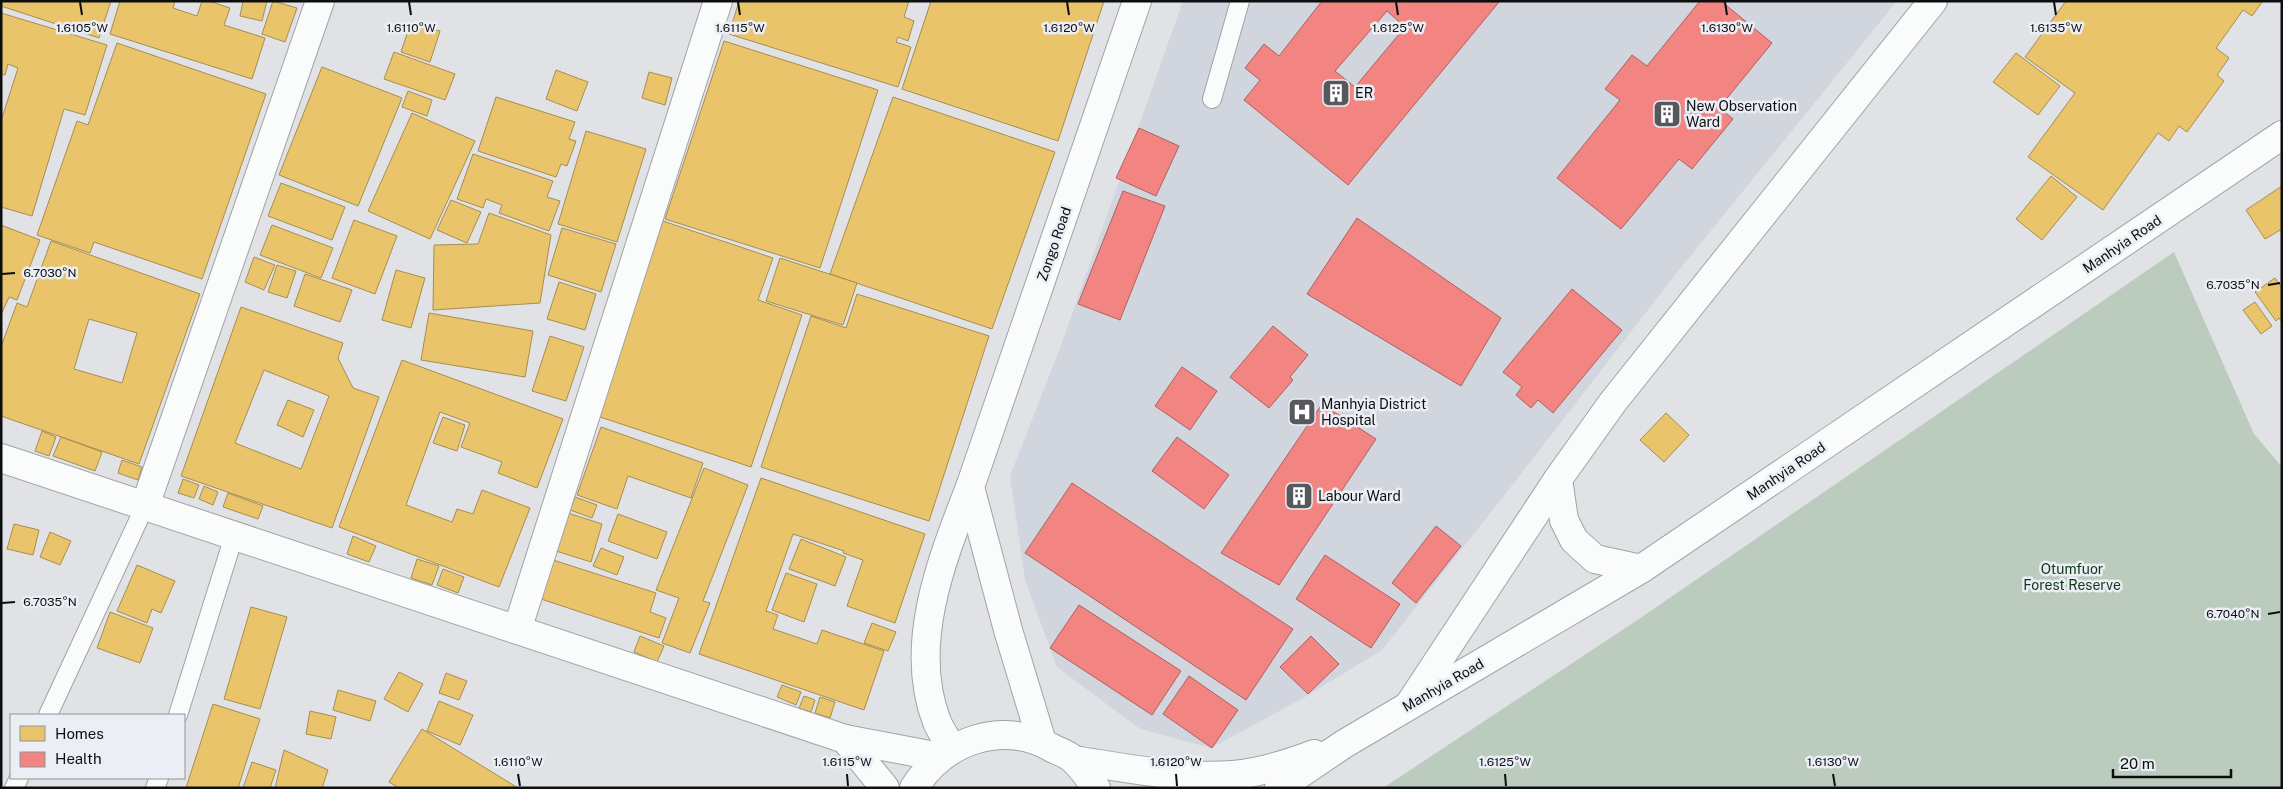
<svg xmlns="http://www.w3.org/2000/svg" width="2283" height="789" viewBox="0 0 2283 789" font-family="'Public Sans',sans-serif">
	<rect width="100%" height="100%" fill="#e0e2e6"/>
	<polygon fill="#d1d5dd" points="1183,1 1897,1 1671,280 1510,488 1382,650 1305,697 1211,748 1140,729 1057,667 1025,580 1010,476 1060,348"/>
	<polygon fill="#bbcbbd" points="2174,252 2254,434 2282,467 2282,788 1383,788 1636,621"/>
	<g fill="#e9c46a" stroke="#a78d4f" fill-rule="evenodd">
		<polygon points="1,1 111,1 99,38 1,6"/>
		<polygon points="120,1 175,1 173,8 197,16 202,1 209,1 230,8 224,25 265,38 252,79 110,34"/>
		<polygon points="243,1 267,1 262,21 240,16"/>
		<polygon points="273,1 297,8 285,42 262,34"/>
		<polygon points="739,1 909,1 904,17 914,21 908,41 898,37 896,42 911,47 898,87 729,34"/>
		<polygon points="931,1 1104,1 1058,141 902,89"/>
		<polygon points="2066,1 2263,1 2252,16 2243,10 2216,48 2229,58 2217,75 2224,81 2187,132 2179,126 2169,141 2158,133 2103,210 2028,157 2075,93 2025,57"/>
		<polygon points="1,13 107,45 85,115 64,109 32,216 1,207 1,121 18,68 8,64 5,75 1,74"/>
		<polygon points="411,22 440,31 430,62 401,52"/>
		<polygon points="724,41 878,90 820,268 665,219"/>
		<polygon points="117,43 266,94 202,279 94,242 90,253 37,235 77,121 88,125"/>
		<polygon points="394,52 455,74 445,100 384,79"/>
		<polygon points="2016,53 2060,86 2038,115 1993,82"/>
		<polygon points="322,67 402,98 358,206 279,175"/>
		<polygon points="556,70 588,82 577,111 546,99"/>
		<polygon points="649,72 672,78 665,105 642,98"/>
		<polygon points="408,91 432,100 427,116 402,107"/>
		<polygon points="496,97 575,122 569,139 576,141 567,166 561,164 556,177 478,151"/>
		<polygon points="893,97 1055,152 992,329 830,274"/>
		<polygon points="412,113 475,141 430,239 368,211"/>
		<polygon points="586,131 646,149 617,242 558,224"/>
		<polygon points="473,154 553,181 547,197 560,201 549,231 499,213 502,205 486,199 483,208 457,199"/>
		<polygon points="2051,176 2077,197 2042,240 2016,219"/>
		<polygon points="281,183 345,207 332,240 268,216"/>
		<polygon points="2282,186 2282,229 2265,239 2246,210"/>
		<polygon points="451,200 481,212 467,243 437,230"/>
		<polygon points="489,213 551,235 540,303 433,310 434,245 478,244"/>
		<polygon points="354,220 397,236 375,294 332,278"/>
		<polygon points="663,221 773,258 758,300 802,315 751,467 597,416"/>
		<polygon points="1,225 40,240 17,300 9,297 1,315"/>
		<polygon points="272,225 333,248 321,278 260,255"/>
		<polygon points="562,228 616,244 601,292 548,275"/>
		<path d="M51,241L200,294L139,464L1,416V347L17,303L27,307ZM89,319L137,333L122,383L74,369Z"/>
		<polygon points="254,257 275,265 264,290 245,282"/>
		<polygon points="780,258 857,283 843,325 766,301"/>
		<polygon points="277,265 296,271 287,298 268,292"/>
		<polygon points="396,270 425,278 411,328 382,320"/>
		<polygon points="305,274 352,290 340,322 294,306"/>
		<polygon points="2275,278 2282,288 2282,322 2279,318 2276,321 2255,292"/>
		<polygon points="559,282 596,294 585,330 547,319"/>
		<polygon points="857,294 989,336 929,521 761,467 811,316 846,328"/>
		<polygon points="2255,302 2272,326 2261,334 2243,310"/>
		<path d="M241,307L343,343L338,358L353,388L379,397L332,528L181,476ZM264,370L329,396L301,469L235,443Z"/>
		<polygon points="429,313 533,331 525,377 421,360"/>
		<polygon points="550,336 584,347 566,401 532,391"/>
		<polygon points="402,360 563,419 537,488 498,473 502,462 461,447 470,423 440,412 406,505 452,522 457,509 473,514 482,490 530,508 499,587 339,527"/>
		<polygon points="288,400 314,410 303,437 277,425"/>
		<polygon points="1666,413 1689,435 1664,462 1640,440"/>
		<polygon points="443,417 465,425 457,451 433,443"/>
		<polygon points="601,427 703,463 691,498 628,476 617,509 577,495"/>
		<polygon points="42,431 56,437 49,456 35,451"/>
		<polygon points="61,437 102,452 95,471 53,456"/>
		<polygon points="122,460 142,467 138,480 118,473"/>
		<polygon points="704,468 748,485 703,601 710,603 690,653 662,643 679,598 656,590"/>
		<polygon points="761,478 925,534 895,623 847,606 863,560 843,553 844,551 793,534 766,611 778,615 773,629 817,644 822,630 884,651 864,710 699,654"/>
		<polygon points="183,479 199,485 194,498 178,493"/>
		<polygon points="204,486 218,492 213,505 199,499"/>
		<polygon points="228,493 263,506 258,519 223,507"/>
		<polygon points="575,497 597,505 592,518 570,510"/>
		<polygon points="568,513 602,524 591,562 556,551"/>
		<polygon points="618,514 667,532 657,559 608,541"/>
		<polygon points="14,524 39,530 33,555 7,549"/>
		<polygon points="50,532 71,541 60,565 40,557"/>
		<polygon points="353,536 376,546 369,562 347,554"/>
		<polygon points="801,539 846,557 835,586 789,569"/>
		<polygon points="601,548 624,557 617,575 593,566"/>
		<polygon points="417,559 439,566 432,585 411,578"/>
		<polygon points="553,560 656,593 650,612 666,618 659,638 541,599"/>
		<polygon points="137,565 175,581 161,613 152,609 147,623 117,611"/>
		<polygon points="443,569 464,577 458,593 437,585"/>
		<polygon points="786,573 817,584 804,622 772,610"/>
		<polygon points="251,607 287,617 260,709 224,699"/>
		<polygon points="110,612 153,628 140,663 97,648"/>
		<polygon points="872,623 896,632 888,651 864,643"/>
		<polygon points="640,636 664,646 657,662 634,652"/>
		<polygon points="399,672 423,684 408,712 384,699"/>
		<polygon points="446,673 467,681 459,700 439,693"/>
		<polygon points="782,685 801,692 796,705 777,697"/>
		<polygon points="338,690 376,701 370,721 333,710"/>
		<polygon points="804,696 815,700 811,712 799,708"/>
		<polygon points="820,697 835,702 830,718 815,713"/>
		<polygon points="439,701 473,715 460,745 427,731"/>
		<polygon points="213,704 260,719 238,788 186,788"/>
		<polygon points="310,711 336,717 331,739 306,734"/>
		<polygon points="422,729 518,788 399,788 389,782"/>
		<polygon points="284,750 328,770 322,788 275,788"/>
		<polygon points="252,762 276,770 270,788 243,788"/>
	</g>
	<g fill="#f28482" stroke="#ad6160" fill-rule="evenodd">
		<path d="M1322,1L1499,2L1348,185L1244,100L1260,80L1245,68L1264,44L1279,56ZM1387,11L1405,27L1355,87L1335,71Z"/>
		<polygon points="1700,1 1721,1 1772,43 1719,108 1733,119 1692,169 1679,159 1621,229 1557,178 1620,100 1605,89 1632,55 1647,66"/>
		<polygon points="1139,128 1179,146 1156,196 1116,178"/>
		<polygon points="1123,191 1165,206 1120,320 1078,304"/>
		<polygon points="1357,218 1501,318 1461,386 1307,294"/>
		<polygon points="1572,289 1622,330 1553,413 1538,400 1531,408 1516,395 1522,387 1503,372"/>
		<polygon points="1273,326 1308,355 1290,377 1293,380 1269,408 1230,377"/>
		<polygon points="1182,367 1217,391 1190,430 1155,406"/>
		<polygon points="1322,404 1376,439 1279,585 1221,553"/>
		<polygon points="1177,437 1229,475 1204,509 1152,471"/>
		<polygon points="1072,483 1293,629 1246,700 1025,553"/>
		<polygon points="1436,526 1461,546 1416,603 1392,583"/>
		<polygon points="1325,555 1400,604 1371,648 1296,599"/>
		<polygon points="1079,605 1181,671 1152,715 1050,648"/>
		<polygon points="1311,636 1339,664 1308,694 1280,667"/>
		<polygon points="1189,676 1238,710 1212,748 1163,714"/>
	</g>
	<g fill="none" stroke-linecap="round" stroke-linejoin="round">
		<defs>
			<g id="service">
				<polyline points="1212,99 1240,1"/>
				<polyline points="48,715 145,506"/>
				<polyline points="178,715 234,536"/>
				<polyline points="14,788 19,778"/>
				<polyline points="155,788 159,778"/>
			</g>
			<g id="minor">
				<polyline points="145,506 320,1"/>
				<polyline points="517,630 718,1"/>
				<polyline points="1409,705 1558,479 1613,402 1933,1"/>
			</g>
			<g id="tertiary">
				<polyline points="1,458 845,739 940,757"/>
				<polyline points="970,487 1008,630 1042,742"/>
				<polyline points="845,739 885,788"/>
				<path d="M952,749C947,740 941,731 937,722C907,645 942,559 970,487L1137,1"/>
			</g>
			<g id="secondary">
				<polyline points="1558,479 1564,520 1574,540 1595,559 1641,569"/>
				<path d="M1074,760C1126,768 1179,779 1233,775C1258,773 1290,763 1314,754"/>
				<path d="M914,788C944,740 1003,719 1054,749C1061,752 1069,755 1074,760C1082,768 1090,779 1096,788"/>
				<polyline points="1279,788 1344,744 1641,569 2282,135"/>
			</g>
		</defs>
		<use href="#service" stroke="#a1a3a5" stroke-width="20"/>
		<use href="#minor" stroke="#a1a3a5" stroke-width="30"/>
		<use href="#tertiary" stroke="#a1a3a5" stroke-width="30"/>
		<use href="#secondary" stroke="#a1a3a5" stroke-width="30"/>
		<use href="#service" stroke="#fafbfb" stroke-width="18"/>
		<use href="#minor" stroke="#fafbfb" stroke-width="28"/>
		<use href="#tertiary" stroke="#fafbfb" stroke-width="28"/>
		<use href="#secondary" stroke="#fafbfb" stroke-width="28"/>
	</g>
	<path fill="none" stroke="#0d0e10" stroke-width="2" d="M80,2L82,15M409,2L411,15M738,2L740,15M1067,2L1069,15M1396,2L1398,15M1725,2L1727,15M2054,2L2056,15M2,274L15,273M2268,285L2280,283M2,603L15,602M2268,614L2280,612M518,774L520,786M847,774L848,786M1176,774L1177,786M1505,774L1506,786M1833,774L1835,786"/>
	<defs>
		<symbol id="building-square" viewBox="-11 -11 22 22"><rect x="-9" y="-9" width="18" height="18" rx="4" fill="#57585b" stroke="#ebeef5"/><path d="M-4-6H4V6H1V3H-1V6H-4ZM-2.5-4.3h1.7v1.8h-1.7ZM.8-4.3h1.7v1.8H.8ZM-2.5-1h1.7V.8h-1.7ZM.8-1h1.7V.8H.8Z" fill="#fff"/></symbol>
		<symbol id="hospital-square" viewBox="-11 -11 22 22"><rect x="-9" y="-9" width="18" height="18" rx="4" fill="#57585b" stroke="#ebeef5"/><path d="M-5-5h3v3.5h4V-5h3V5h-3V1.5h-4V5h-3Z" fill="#fff"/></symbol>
	</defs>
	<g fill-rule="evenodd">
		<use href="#building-square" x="1320" y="77" width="32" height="32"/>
		<use href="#building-square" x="1651" y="98" width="32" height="32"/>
		<use href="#hospital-square" x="1286" y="396" width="32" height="32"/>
		<use href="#building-square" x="1283" y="480" width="32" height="32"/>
	</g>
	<g text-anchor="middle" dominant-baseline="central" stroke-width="5" stroke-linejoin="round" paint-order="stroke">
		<g font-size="14" fill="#0d0e10" stroke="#ebeef5" text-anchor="start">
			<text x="1355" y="93">ER</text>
			<text x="1686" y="106">New Observation<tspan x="1686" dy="16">Ward</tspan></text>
			<text x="1321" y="404">Manhyia District<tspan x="1321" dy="16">Hospital</tspan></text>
			<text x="1318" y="496">Labour Ward</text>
		</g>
		<g font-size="14" fill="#0d0e10" stroke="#ebeef5">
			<text transform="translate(1054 244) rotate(-71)">Zongo Road</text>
			<text transform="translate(2122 244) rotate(-34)">Manhyia Road</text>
			<text transform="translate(1786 471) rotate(-34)">Manhyia Road</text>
			<text transform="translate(1443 685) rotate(-30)">Manhyia Road</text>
		</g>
		<g font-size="14" fill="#0c3913" stroke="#ebeef5">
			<text x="2072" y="569">Otumfuor<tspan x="2072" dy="16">Forest Reserve</tspan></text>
		</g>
	</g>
	<g font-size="12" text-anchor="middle" fill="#0d0e10" stroke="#ebeef5" stroke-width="5" stroke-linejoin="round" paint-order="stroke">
		<text x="82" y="32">1.6105°W</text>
		<text x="411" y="32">1.6110°W</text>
		<text x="740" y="32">1.6115°W</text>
		<text x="1069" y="32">1.6120°W</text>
		<text x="1398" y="32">1.6125°W</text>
		<text x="1727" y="32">1.6130°W</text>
		<text x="2056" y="32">1.6135°W</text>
		<text x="50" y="277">6.7030°N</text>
		<text x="2233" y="289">6.7035°N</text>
		<text x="50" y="606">6.7035°N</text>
		<text x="2233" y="618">6.7040°N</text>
		<text x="518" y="766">1.6110°W</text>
		<text x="847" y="766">1.6115°W</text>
		<text x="1176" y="766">1.6120°W</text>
		<text x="1505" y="766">1.6125°W</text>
		<text x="1833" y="766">1.6130°W</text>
	</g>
	<rect width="2283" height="789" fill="none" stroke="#0d0e10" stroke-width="5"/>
	<rect x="10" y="714" width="175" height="65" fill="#ebeef5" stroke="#929499"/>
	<rect x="20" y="726" width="25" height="15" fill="#e9c46a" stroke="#929499"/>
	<text x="55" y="739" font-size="15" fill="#0d0e10">Homes</text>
	<rect x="20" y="752" width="25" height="15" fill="#f28482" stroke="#929499"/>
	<text x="55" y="764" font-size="15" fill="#0d0e10">Health</text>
	<path d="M2113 769v8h118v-8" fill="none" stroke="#0d0e10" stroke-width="2.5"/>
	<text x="2120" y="769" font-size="15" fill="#0d0e10" stroke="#ebeef5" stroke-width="4" paint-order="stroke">20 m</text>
</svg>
